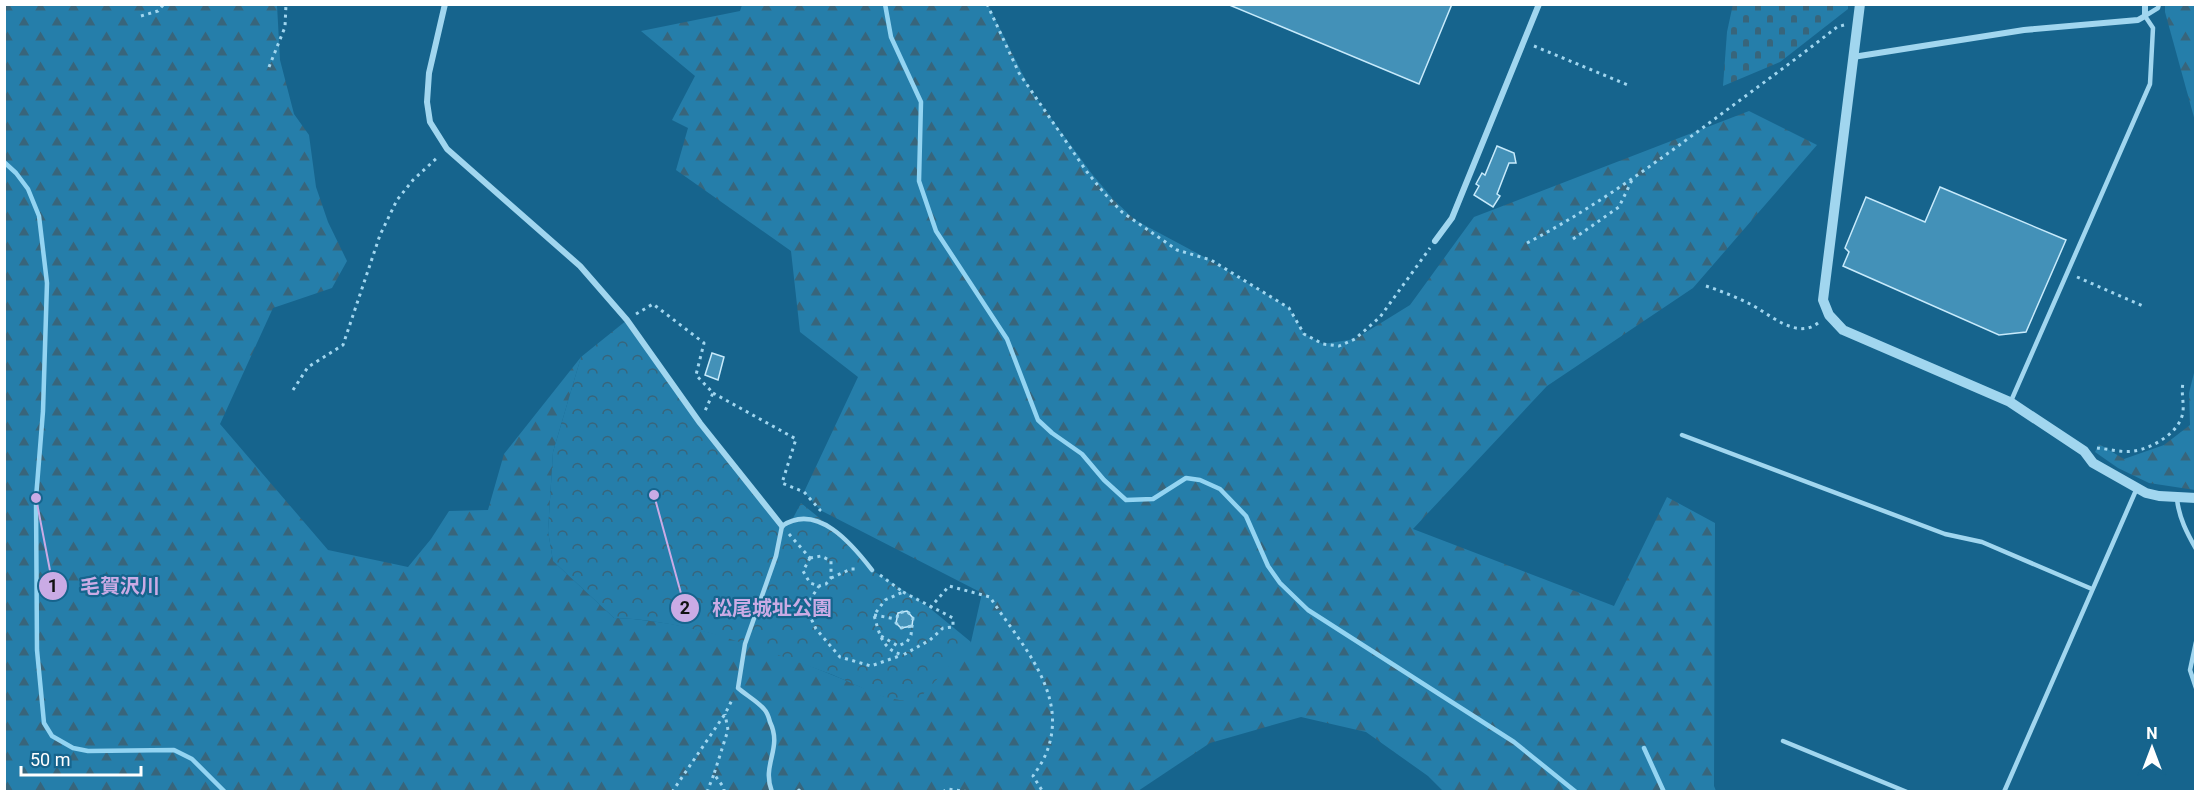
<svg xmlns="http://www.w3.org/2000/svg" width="2200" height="796" viewBox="0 0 2200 796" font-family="Roboto,'Noto Sans JP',sans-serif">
	<defs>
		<pattern id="forest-firs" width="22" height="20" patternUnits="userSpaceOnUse" patternTransform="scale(1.5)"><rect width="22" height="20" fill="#257eaa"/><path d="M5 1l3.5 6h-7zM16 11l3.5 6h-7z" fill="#38657b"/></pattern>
		<pattern id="cemetery-stones" width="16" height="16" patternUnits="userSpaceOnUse" patternTransform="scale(1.5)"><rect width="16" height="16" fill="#257eaa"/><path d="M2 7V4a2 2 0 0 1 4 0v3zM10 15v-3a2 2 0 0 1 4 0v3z" fill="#38657b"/></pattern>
		<pattern id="park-crowns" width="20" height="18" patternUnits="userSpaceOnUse" patternTransform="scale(1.5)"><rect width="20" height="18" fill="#257eaa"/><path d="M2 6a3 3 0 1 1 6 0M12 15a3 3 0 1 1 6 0" fill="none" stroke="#38657b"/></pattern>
	</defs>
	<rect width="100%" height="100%" fill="#16648d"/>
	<g fill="url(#forest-firs)">
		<path d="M5,5H277L280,60L294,114L309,135L316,187L328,222L347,261L332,288L273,308L220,424L328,550L408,567L431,539L449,511L488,510L504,454L581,357L553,452L548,531L553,561L614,618C708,621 800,661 885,697L971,642L982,593L820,510L804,492L858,377L800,332L791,251L676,170L688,128L672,120L695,76L641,31L740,11L742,5H988L1031,91L1092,174L1114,200L1135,220L1206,258L1289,308L1304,334L1323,344L1355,339L1410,305L1474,217L1749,111L1817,145L1693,288L1547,386L1413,529L1614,606L1667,497L1715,523L1714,786L1716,791H1443L1428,776L1366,732L1301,717L1210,743L1138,791L5,792Z"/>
		<polygon points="2165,5 2195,5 2195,121 2165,12"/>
		<polygon points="2195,369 2195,490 2149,483 2118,468 2095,452 2099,444 2124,459 2164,445 2190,425 2189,393"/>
	</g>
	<polygon fill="url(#cemetery-stones)" points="1733,4 1848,4 1848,9 1780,62 1723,86 1727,32"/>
	<path fill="url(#park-crowns)" d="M627,320L700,423L782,526L792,520L801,503L833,529L872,570L926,605L971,642L916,702C905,700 894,700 884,697C864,690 845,679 825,672C757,647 687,620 614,618L553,561L548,531L553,452L581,357Z"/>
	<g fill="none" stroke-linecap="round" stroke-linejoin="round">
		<g stroke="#93d4f2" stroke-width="4.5">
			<polyline points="885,4 891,37 921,102 919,181 936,231 1007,339 1038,420 1052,433 1082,454 1104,480 1126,500 1153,499 1186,478 1200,480 1220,489 1246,516 1268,566 1280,583 1308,610 1514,742 1576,792"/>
			<polyline points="4,162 16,173 28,189 39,216 47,283 43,411 36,498 37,650 44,723 52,736 73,748 88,751 174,750 192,759 225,792"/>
			<polyline points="1644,748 1664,792"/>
		</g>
	</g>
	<g fill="#4391b8" stroke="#c7eafb" stroke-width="1.5">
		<polygon points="1227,4 1452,4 1419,84"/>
		<polygon points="1497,146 1514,153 1516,163 1509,163 1497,194 1500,196 1493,207 1474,195 1479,186 1476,184 1482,173 1485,175"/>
		<polygon points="1940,187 2066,240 2026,332 1999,335 1843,266 1849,252 1845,248 1866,197 1925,222"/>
		<polygon points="712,353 724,357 718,380 705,375"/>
		<polygon points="907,611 913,618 912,626 901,628 896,623 898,613"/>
	</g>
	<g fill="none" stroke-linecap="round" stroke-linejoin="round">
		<g stroke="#a1d6ef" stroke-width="3" stroke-dasharray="3 4.5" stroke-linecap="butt">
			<polyline points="987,4 1019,73 1087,172 1105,194 1122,212 1177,250 1211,260 1289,308 1304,334 1323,344 1339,346 1355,339 1380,317 1430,248"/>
			<polyline points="141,16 158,11 164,4"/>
			<polyline points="1534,46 1628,85"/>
			<polyline points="269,67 285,27 286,4"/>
			<polyline points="1573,239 1619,207 1633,178"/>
			<path d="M1527,243C1596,207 1658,161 1720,115C1759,86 1799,57 1837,27L1844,25"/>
			<polyline points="2077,277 2143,306"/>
			<path d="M1706,286C1721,291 1736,297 1750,304C1770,314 1796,340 1818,323"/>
			<polyline points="636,314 653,304 704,343 696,375 713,393 705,411"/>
			<polyline points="293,390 308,367 343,345 380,235 397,200 413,180 439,156"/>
			<polyline points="713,393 796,439 782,483 804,492 820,510 819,511"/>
			<path d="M2097,448C2109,449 2122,453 2134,451C2153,448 2181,432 2183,411C2184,402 2181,393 2183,383"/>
			<polyline points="789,534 810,558"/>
			<polyline points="810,558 803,571 810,583 819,586 810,600 809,614 816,629 840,657 871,666 902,655"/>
			<polyline points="810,558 821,556 831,561 831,578 826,584 819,586"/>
			<polyline points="880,575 903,592"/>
			<polyline points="831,578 851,569 857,569"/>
			<path d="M903,592L953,618V627L943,628L930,640L903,655C882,650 879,633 874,615L885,600Z"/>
			<path d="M930,608L949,586L990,597C1020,644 1072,695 1045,756C1042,763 1037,770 1033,776L1043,792"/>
			<polyline points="874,615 896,619"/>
			<polyline points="881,636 898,646 907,642 911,635 913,618 907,611 898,613 896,623 901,628 912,626"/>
			<polyline points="672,792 725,714 733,698"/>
			<polyline points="707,792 714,774"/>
			<polyline points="724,792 724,788 714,774 728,730 725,714"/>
			<polyline points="943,792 947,789 970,792"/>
		</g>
		<g stroke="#a1d6ef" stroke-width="4.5">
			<polyline points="2011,401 2150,84 2153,28 2145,16 2158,8 2159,4"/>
			<polyline points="1682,435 1945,534 1982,542 2092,589"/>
			<path d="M2177,499C2179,518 2187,533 2196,549"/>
			<polyline points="2196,642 2190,670 2196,688"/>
			<polyline points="1783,741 1907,792"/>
			<path d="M772,792C761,764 783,749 770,722C769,718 767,712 764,709C757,701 746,695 738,688L745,644L776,556L782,526C817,502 852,544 872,570"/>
			<polyline points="798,792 799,791"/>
			<polyline points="2004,792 2137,488"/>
		</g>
		<g stroke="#a1d6ef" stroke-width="6">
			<polyline points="445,4 429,73 427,102 430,122 447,149 580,266 627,320 700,423 782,526"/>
			<polyline points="1853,57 2024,30 2138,20 2145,16 2145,4"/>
			<polyline points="1435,241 1452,218 1539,4"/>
		</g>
		<polyline stroke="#a1d6ef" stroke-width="10" points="1860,4 1823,300 1829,315 1843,330 2010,402 2084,451 2093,463 2146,493 2159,496 2196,498"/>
	</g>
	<path fill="none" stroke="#caabe5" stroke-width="2" d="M36 498L53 586M654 495L685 608"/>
	<g fill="#caabe5" stroke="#16648d" stroke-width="2">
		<circle cx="36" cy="498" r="6"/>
		<circle cx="654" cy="495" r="6"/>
		<circle cx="53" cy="586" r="15"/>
		<circle cx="685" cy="608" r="15"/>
	</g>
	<g font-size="18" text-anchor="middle" font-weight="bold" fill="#111">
		<text x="53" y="592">1</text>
		<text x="685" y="614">2</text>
	</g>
	<g font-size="20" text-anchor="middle" font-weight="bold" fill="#caabe5" stroke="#16648d" stroke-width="4.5" stroke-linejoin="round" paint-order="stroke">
		<text x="120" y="593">毛賀沢川</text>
		<text x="772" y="615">松尾城址公園</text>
	</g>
	<rect width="2200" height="796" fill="none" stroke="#ffffff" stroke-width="12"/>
	<g transform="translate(2152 748)" stroke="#16648d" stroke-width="4.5" paint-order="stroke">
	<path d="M0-4.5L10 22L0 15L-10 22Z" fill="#ffffff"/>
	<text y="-9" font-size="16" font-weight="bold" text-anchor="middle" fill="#ffffff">N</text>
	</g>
	<path d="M21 766v9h120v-9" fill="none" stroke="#ffffff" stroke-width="3"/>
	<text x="30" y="766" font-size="18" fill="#ffffff" stroke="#16648d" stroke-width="4.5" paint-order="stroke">50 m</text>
</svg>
